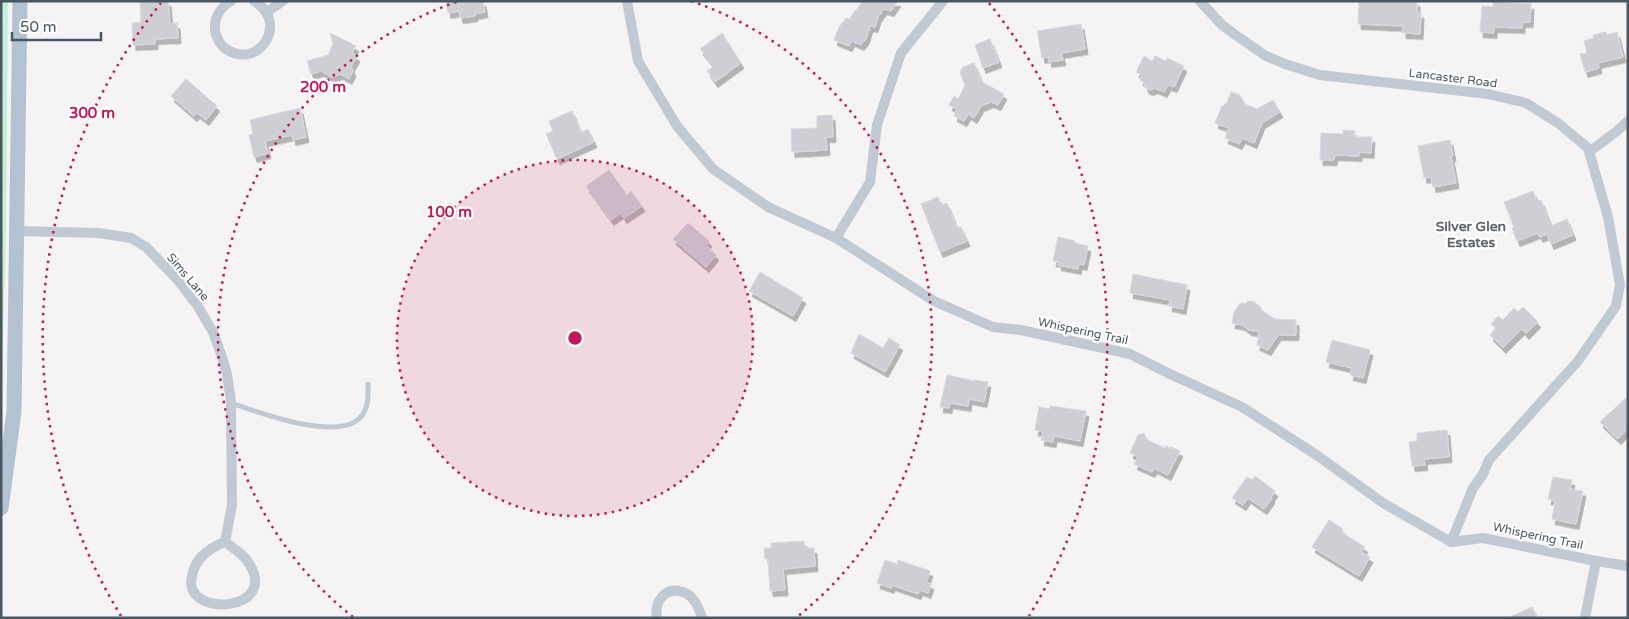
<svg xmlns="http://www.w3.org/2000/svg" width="1629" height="619" viewBox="0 0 1629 619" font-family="'Varela Round',sans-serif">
	<defs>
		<filter id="shadow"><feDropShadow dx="3" dy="5.5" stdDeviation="0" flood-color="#0004"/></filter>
	</defs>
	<rect width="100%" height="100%" fill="#f5f3f3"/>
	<polygon fill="#c3f1d5" points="1,1 8,1 6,227 1,428"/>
	<g fill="#cdcfd5" stroke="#d7d9de" filter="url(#shadow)">
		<polygon points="140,1 168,1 170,24 177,23 178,38 155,39 155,44 133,45 132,23 141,22"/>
		<polygon points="446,1 483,1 485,12 475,14 475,16 460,18 459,11 448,13"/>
		<polygon points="863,1 898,1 891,11 884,9 878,17 875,27 870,26 866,39 861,45 852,41 849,46 834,40 839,27 846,18 849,19"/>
		<polygon points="1359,1 1417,1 1417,12 1421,13 1420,34 1403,33 1403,26 1358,24"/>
		<polygon points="1493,2 1531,4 1530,22 1522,22 1522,28 1494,27 1494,33 1480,32 1482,6 1493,7"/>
		<polygon points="1081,24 1085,49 1061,53 1063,60 1049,62 1048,57 1042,58 1037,31"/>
		<polygon points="1606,32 1607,35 1617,32 1623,57 1598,63 1599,68 1585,72 1580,54 1587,53 1584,41 1594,38 1593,35"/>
		<polygon points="330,33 356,46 352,53 357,56 351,67 353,71 349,79 340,74 332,77 321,71 311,74 307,61 328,55 333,44"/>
		<polygon points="722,33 741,63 715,82 707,71 714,66 700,49"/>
		<polygon points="990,39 999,62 983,68 975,45"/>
		<polygon points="1144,56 1152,61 1155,56 1166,61 1167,58 1184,66 1174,87 1168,85 1164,92 1155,88 1150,90 1146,88 1144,83 1140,80 1142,75 1136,72"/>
		<polygon points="974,63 982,82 1004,94 998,105 991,102 981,106 974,118 968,114 964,121 954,116 957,109 949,105 954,96 958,99 965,86 960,72 963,67"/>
		<polygon points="186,79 217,106 206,120 197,113 194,116 171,96"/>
		<polygon points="1231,92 1240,95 1245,104 1257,109 1273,100 1280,112 1262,123 1254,143 1242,138 1239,144 1225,138 1229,128 1215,123 1222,106 1227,103"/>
		<polygon points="300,108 306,137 293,140 292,135 265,141 268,153 254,157 249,135 253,134 250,120"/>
		<polygon points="572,111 581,133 588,129 594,142 557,159 546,134 553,131 549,121"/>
		<polygon points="832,115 833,137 826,137 827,150 792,152 791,129 817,128 817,116"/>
		<polygon points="1343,130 1355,131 1354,137 1372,137 1371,153 1359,152 1359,156 1335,155 1334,160 1320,160 1321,133 1343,134"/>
		<polygon points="1450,140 1453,156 1451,156 1456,183 1433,187 1431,177 1424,178 1418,146"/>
		<polygon points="609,170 627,195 631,191 642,206 624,218 621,213 611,220 586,186"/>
		<polygon points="1533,191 1537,202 1541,200 1551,226 1567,219 1573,235 1551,244 1547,234 1540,237 1538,233 1517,241 1512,228 1514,227 1504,202"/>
		<polygon points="938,197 941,205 947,203 957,228 961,227 967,241 940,252 921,204"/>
		<polygon points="688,223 709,241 706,246 716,255 706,267 673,239"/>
		<polygon points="1058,237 1075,241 1075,243 1088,246 1084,265 1079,264 1078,269 1058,265 1059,262 1053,261"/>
		<polygon points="760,272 803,298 793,316 749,291"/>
		<polygon points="1133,274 1187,285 1183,309 1169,306 1170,300 1130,293"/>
		<polygon points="1248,301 1254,302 1261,307 1261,310 1275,319 1296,320 1296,335 1278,335 1268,350 1257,345 1259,332 1249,330 1242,325 1232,323 1234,312 1240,303 1246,304"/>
		<polygon points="1523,307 1538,322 1526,334 1522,329 1503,348 1490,335 1496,328 1491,324 1498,316 1503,320 1514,308 1518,312"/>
		<polygon points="859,334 883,348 889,338 900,345 885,372 851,353"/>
		<polygon points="1332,340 1370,350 1363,378 1350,375 1352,368 1326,362"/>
		<polygon points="947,375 975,381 975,380 988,382 984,402 969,399 968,406 950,403 949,408 940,407"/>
		<polygon points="1628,396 1628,429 1618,439 1600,422"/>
		<polygon points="1050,406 1086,411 1080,441 1054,436 1053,442 1041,440 1043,432 1035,430 1039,407 1049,409"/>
		<polygon points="1447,430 1449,457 1424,459 1425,465 1412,466 1409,442 1417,441 1417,433"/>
		<polygon points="1144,433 1147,440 1165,448 1166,445 1170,449 1171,447 1180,451 1168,475 1154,468 1152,472 1134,464 1138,457 1130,453 1138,435"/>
		<polygon points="1255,476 1275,491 1271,497 1272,498 1264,509 1248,498 1243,505 1232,498 1247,477 1252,480"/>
		<polygon points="1553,477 1572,480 1570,489 1583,491 1576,524 1552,519 1555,501 1548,499"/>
		<polygon points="1329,520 1343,529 1341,532 1365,547 1361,552 1370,557 1359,576 1312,547"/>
		<polygon points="804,541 805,548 814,548 815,566 783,569 785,590 770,591 768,559 765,559 764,548 771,548 771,543"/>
		<polygon points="885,560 897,564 898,560 930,571 926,582 931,584 928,593 920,590 918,594 892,585 891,588 877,583"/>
		<polygon points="1532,607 1537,618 1508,618"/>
	</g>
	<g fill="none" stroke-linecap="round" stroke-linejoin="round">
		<path stroke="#c1cad2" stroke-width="5" d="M231,403C258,412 344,445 363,414C369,405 368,394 368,384"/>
		<g stroke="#c1cad2" stroke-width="10">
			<path d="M231,1C221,7 214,17 215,30C216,37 220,45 226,49C259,71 290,22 254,1"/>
			<polyline points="627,1 638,61 677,126 713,169 768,207 836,238 934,301 993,327 1021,330 1130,354 1170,374 1242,407 1318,456 1383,503 1451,542 1483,538 1596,561 1628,566"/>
			<polyline points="1200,1 1222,25 1237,36 1266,56 1285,64 1320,75 1488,94 1526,103 1558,123 1588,148 1608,217 1620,285 1616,306 1578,361 1489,460 1483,474 1473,488 1451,542"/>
			<polyline points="267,12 283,1"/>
			<polyline points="1589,152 1617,131 1628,121"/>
			<polyline points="17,231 99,233 131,238 146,247 176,278 197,305 213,332 221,354 227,374 231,402 232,505 225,542"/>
			<polyline points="836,238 870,182 877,125 901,53 943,1"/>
			<path d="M225,542C232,547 240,552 246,559C286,613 180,619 192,576C195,559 209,548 225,542Z"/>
			<path d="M657,618C654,602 665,586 683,592C693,595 699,608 702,618"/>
			<polyline points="1585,618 1596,561"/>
		</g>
		<polyline stroke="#b3c2d1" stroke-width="15" points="1,508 14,412 20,1"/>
	</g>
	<circle cx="575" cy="338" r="178" fill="#c2185b" fill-opacity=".12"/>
	<g fill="none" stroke="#c2185b" stroke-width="2.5" stroke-dasharray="2.5 5">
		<circle cx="575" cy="338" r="178"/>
		<path d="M353 617A356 356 0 0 1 459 1M691 1A356 356 0 0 1 797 617"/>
		<path d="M121 616A533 533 0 0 1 161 3M989 3A533 533 0 0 1 1029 616"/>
	</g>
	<g text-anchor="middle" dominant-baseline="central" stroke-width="4.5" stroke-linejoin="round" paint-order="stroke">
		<g font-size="12" fill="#4a5661" stroke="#fff">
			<text transform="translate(1453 78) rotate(7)">Lancaster Road</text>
			<text transform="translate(188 277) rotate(50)">Sims Lane</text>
			<text transform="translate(1083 331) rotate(12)">Whispering Trail</text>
			<text transform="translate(1538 536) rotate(12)">Whispering Trail</text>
		</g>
		<g font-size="14" font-weight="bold" fill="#5f6368" stroke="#fff">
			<text x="1471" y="226">Silver Glen<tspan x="1471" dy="16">Estates</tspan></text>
		</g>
	</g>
	<circle cx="575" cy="338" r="8" fill="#c2185b" stroke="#fff" stroke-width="2.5"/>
	<g font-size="15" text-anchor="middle" font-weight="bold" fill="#c2185b" stroke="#fff" stroke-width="4.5" stroke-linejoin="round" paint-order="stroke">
		<text x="323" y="92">200 m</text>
		<text x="92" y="118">300 m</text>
		<text x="449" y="217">100 m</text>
	</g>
	<rect width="1629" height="619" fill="none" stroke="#4a5661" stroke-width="5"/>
	<path d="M12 32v8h89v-8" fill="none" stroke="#4a5661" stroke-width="2.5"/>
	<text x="20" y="32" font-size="15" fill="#4a5661" stroke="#ffffff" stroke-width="4" paint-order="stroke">50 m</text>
</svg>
